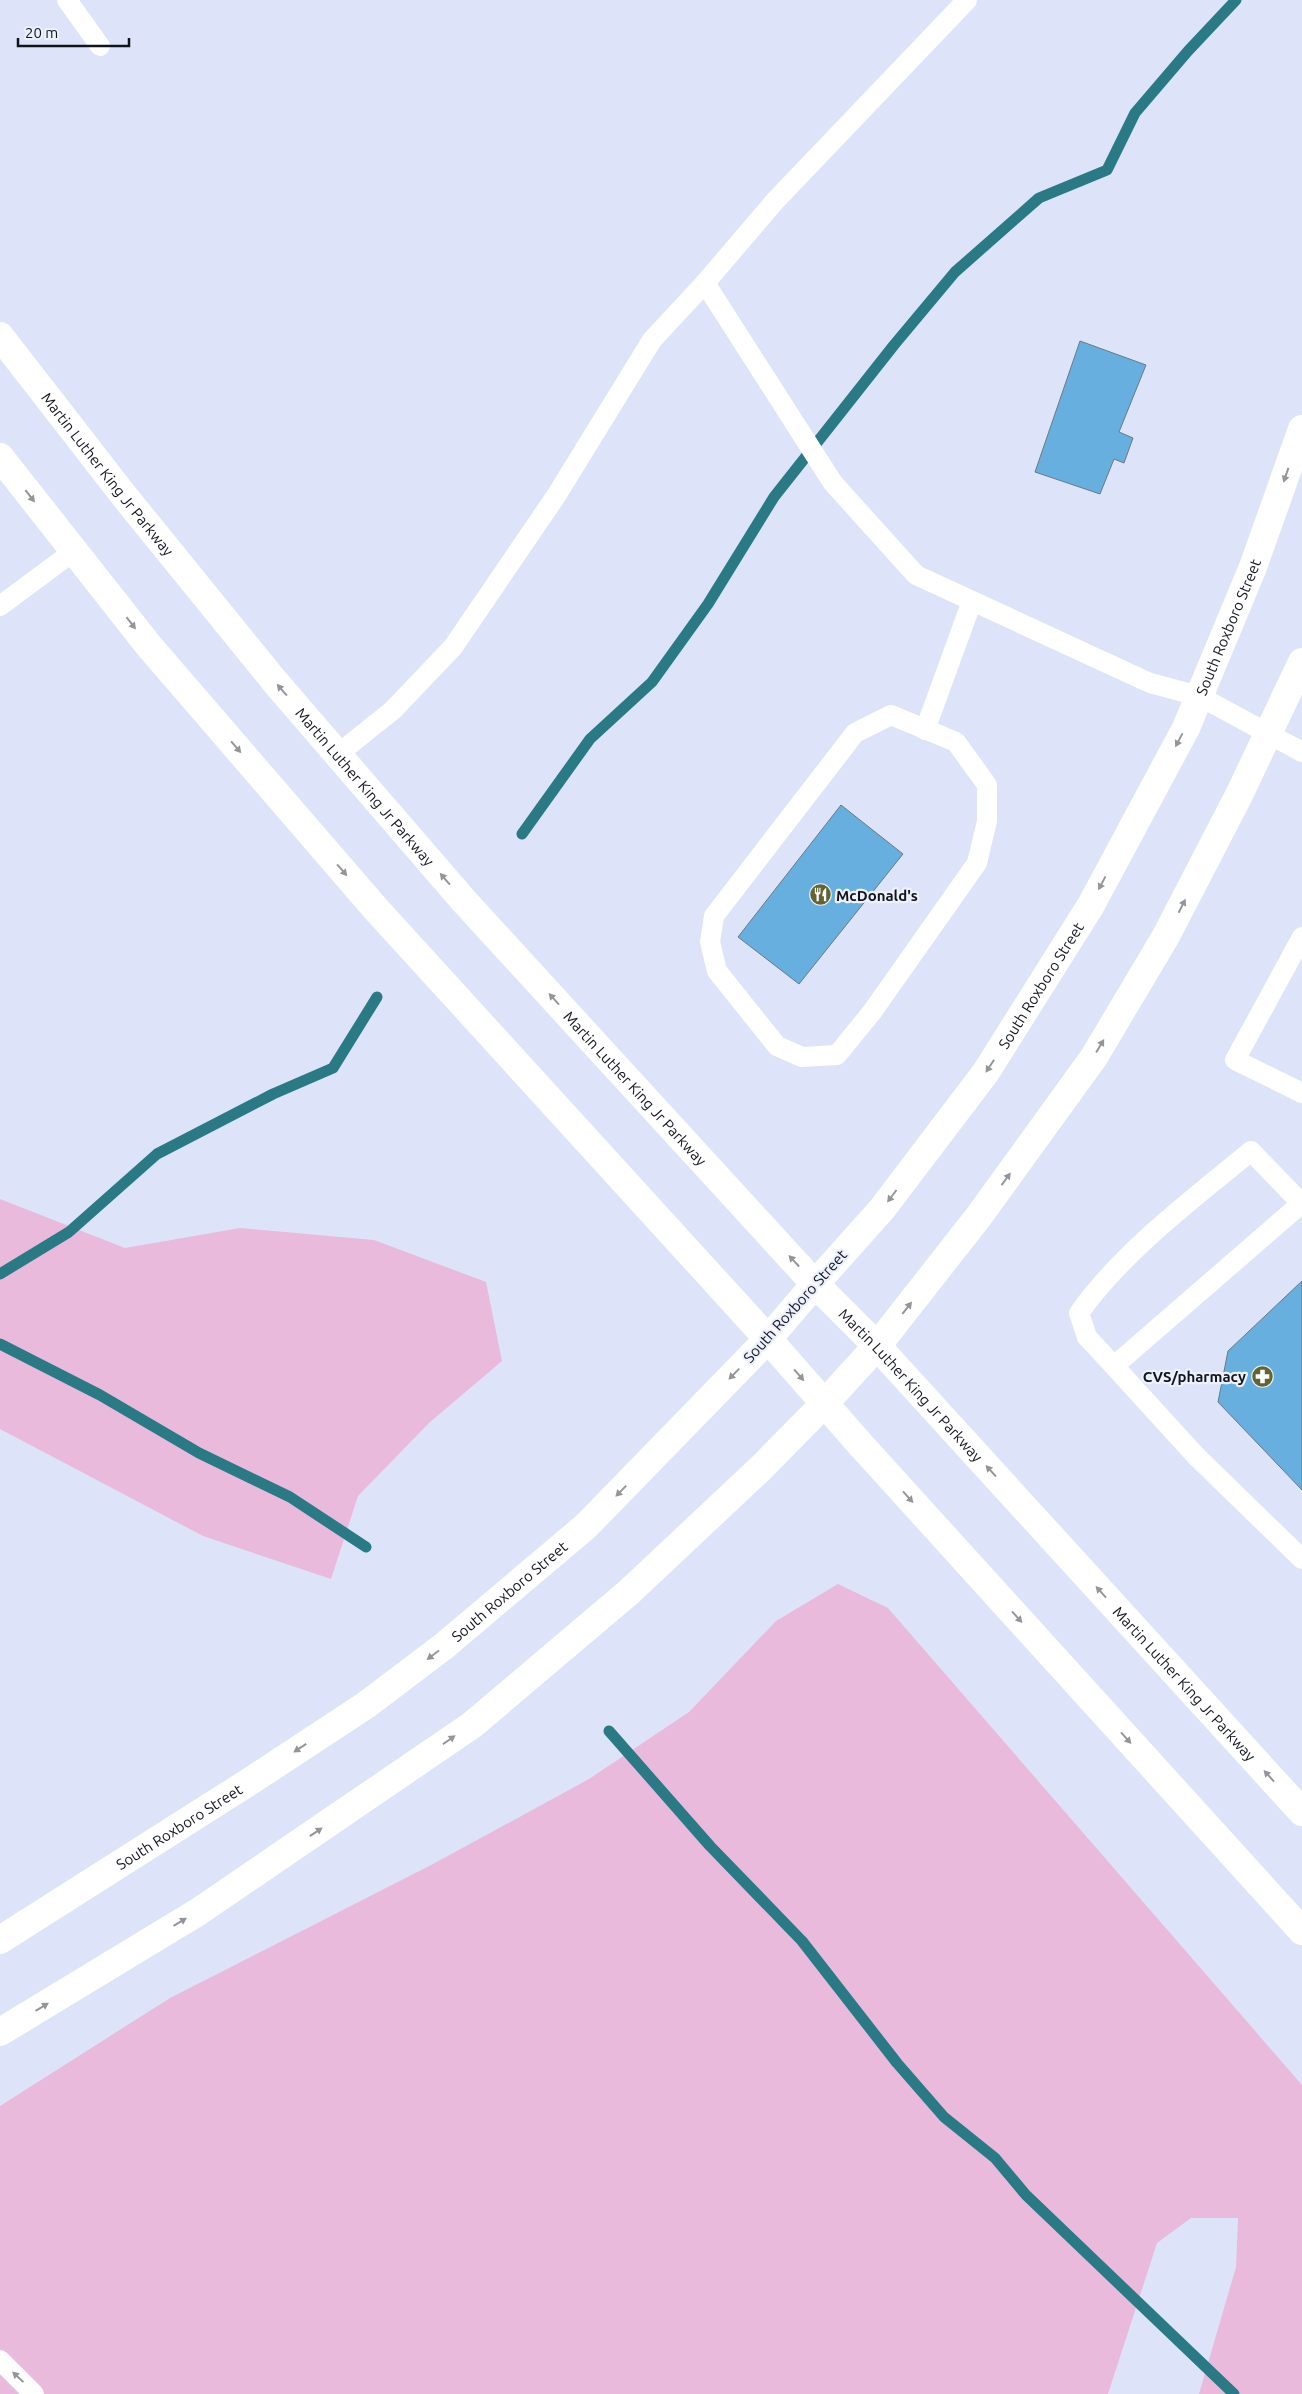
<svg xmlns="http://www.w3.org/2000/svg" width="1302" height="2394" viewBox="0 0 1302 2394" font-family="Ubuntu,sans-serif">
	<rect width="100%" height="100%" fill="#dde4f9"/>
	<g fill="#eabadd">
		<polygon points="0,1199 125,1248 240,1228 374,1240 486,1282 502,1361 429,1423 358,1496 331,1579 203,1536 0,1429"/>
		<polygon points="838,1584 888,1608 1302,2085 1302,2394 1199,2394 1236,2267 1238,2218 1191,2218 1157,2243 1108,2394 0,2394 0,2106 170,1998 433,1864 589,1779 689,1712 776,1621"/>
	</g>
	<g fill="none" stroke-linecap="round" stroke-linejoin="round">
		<g stroke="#297a85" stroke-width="11">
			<polyline points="522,834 590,739 652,682 708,604 774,497 894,345 955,272 1039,198 1107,170 1135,113 1188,51 1236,0"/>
			<polyline points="0,1274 69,1232 157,1154 273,1094 333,1068 377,997"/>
			<polyline points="0,1344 100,1395 199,1453 290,1497 366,1547"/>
			<polyline points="609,1731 710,1846 802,1941 897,2063 944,2117 995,2158 1026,2195 1234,2394"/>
		</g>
	</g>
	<g fill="#67afdf" stroke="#687a87">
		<polygon points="1080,341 1146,365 1119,432 1133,438 1124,463 1114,459 1100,494 1035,472"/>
		<polygon points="841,805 903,854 799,984 738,937"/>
		<polygon points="1302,1281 1302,1490 1218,1402 1228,1351"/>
	</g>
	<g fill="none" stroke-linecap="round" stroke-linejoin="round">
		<g stroke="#fff" stroke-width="20">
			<polyline points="67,0 100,46"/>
			<polyline points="705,283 833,483 916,575 1150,683 1199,696 1302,752"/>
			<polyline points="0,606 74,551"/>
			<polygon points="891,715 956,742 987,785 987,821 977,863 872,1012 837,1055 802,1057 777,1046 717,971 710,942 714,916 855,733"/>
			<polyline points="925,730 972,601"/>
			<polyline points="338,754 393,710 453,647 556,496 652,340 705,283 775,201 967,0"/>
			<polyline points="1302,937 1235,1060 1302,1093"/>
			<path d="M1302,1204L1251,1151C1193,1199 1123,1251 1079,1313L1087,1337L1114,1366L1196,1456L1302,1559"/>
			<polyline points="1114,1366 1302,1203"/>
			<polyline points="0,2360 34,2394"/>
		</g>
		<g stroke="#fff" stroke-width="28">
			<path id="s1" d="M815,1284L882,1209L986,1072L1091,905L1186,728L1253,567L1302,429"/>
			<polyline points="877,1346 979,1216 1094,1057 1166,936 1239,795 1302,662"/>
		</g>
		<g stroke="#fff" stroke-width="28">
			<path id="s2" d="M0,1940L252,1780L366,1705L444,1646L586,1526L768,1339L815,1284"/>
			<polyline points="0,2032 198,1912 472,1725 629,1592 762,1467 824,1404 877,1346"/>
		</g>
		<g stroke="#fff" stroke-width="28">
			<path id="s3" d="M0,336L125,497L276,683L464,901L815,1284L877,1346L1302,1812"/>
			<polyline points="0,457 149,646 375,908 768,1339 860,1444 1302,1931"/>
		</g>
	</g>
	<defs><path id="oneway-solid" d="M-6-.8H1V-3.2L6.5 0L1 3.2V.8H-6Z" transform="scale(1.25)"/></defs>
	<g fill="#949598">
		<use href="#oneway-solid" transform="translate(1286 475) rotate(109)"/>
		<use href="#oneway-solid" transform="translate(30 496) rotate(52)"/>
		<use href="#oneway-solid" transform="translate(131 623) rotate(52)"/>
		<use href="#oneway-solid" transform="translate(282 690) rotate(-131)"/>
		<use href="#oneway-solid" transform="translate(1179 740) rotate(118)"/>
		<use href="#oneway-solid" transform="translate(236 747) rotate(49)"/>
		<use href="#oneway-solid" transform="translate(342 870) rotate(49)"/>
		<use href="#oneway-solid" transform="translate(445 879) rotate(-131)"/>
		<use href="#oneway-solid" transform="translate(1102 883) rotate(118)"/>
		<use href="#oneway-solid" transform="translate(1182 906) rotate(-63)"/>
		<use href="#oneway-solid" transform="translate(554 999) rotate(-132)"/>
		<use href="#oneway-solid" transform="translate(1100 1046) rotate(-59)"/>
		<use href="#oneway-solid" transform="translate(990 1066) rotate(123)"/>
		<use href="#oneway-solid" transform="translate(1006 1179) rotate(-54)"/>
		<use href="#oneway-solid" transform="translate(892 1196) rotate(127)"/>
		<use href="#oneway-solid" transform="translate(794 1261) rotate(-133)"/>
		<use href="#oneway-solid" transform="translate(907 1308) rotate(-52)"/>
		<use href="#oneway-solid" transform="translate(734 1374) rotate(134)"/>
		<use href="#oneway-solid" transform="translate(799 1375) rotate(49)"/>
		<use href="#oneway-solid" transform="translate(991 1471) rotate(-132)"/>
		<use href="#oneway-solid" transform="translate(621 1491) rotate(134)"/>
		<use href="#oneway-solid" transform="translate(908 1497) rotate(48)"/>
		<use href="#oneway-solid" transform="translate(1101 1592) rotate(-132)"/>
		<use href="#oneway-solid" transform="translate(1017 1617) rotate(48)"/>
		<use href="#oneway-solid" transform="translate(433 1655) rotate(143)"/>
		<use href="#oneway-solid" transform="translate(1126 1738) rotate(48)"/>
		<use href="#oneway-solid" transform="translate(449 1740) rotate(-35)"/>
		<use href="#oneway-solid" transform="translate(300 1748) rotate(147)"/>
		<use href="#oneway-solid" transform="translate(1269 1776) rotate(-132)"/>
		<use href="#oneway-solid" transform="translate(316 1832) rotate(-34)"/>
		<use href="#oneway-solid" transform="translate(180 1922) rotate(-31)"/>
		<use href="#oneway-solid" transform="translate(42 2007) rotate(-31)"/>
		<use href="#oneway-solid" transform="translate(18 2377) rotate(-137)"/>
	</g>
	<defs>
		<symbol id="restaurant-disc" viewBox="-11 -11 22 22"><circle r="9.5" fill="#636431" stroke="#edf1fe"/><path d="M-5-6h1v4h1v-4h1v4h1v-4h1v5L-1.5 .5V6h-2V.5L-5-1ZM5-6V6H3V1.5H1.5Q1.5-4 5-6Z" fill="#fff"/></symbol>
		<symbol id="pharmacy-disc" viewBox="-11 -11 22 22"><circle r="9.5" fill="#636431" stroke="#edf1fe"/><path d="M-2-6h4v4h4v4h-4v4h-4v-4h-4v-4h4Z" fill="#fff"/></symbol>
	</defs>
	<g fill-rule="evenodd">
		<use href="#restaurant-disc" x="808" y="882" width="25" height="25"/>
		<use href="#pharmacy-disc" x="1250" y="1364" width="25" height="25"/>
	</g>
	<g text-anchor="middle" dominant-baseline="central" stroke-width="4.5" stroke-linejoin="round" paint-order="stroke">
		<g font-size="15" fill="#12141b" stroke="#edf1fe">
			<text stroke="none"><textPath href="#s3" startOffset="175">Martin Luther King Jr Parkway</textPath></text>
			<text stroke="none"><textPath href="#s1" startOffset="780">South Roxboro Street</textPath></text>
			<text stroke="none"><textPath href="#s3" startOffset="580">Martin Luther King Jr Parkway</textPath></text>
			<text stroke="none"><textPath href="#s1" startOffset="375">South Roxboro Street</textPath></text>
			<text stroke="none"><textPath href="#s3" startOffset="985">Martin Luther King Jr Parkway</textPath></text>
			<text transform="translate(795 1306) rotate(-48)">South Roxboro Street</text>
			<text stroke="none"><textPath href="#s3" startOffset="1390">Martin Luther King Jr Parkway</textPath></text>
			<text stroke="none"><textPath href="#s2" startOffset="618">South Roxboro Street</textPath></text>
			<text stroke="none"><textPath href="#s3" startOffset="1795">Martin Luther King Jr Parkway</textPath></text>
			<text stroke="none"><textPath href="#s2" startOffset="212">South Roxboro Street</textPath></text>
		</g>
		<g font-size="15" font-weight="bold" fill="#12141b" stroke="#edf1fe" text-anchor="start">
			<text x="836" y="895">McDonald's</text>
			<text x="1246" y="1376" text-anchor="end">CVS/pharmacy</text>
		</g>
	</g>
	<path d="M18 38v8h111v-8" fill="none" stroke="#12141b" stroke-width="2.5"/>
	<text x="25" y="38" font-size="15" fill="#12141b" stroke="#edf1fe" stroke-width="4" paint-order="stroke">20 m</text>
</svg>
